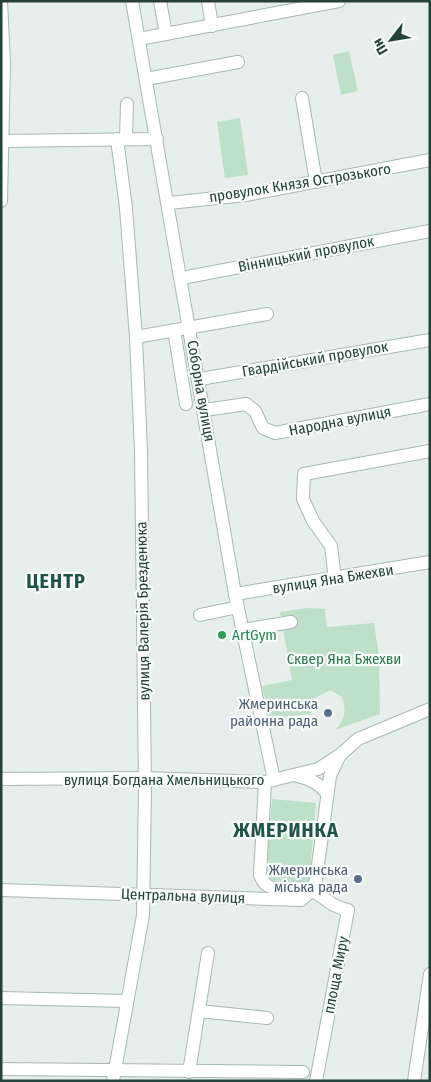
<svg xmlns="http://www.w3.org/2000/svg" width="431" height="1082" viewBox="0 0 431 1082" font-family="'Fira Sans Condensed',sans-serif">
	<rect width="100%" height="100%" fill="#e6efeb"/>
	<g fill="#bfe0c8">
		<polygon points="349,51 358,91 341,95 333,55"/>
		<polygon points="240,118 248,175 225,178 217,122"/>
		<path d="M308,608L325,609L327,627L374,623L379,657L380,714L335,730C345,719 347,711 342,697L331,690L316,697L311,714L284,717L270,721L262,686L292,680L280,612Z"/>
		<polygon points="272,799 316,803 309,883 266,880"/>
	</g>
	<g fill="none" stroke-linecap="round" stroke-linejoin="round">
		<defs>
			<g id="minor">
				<polyline points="132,1 235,594 274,780"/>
				<polyline points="160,1 166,34"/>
				<polyline points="208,1 212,26"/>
				<polyline points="139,39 339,1"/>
				<polyline points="146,79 238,62"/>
				<polyline points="302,98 316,182"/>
				<polyline points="126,139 127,104"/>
				<polyline points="1,141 157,139"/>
				<polyline points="1,201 4,62 1,1"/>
				<polyline points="169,203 246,195 430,160"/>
				<polyline points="182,278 430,231"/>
				<polyline points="174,330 186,404"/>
				<polyline points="136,337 267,314"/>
				<polyline points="200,379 430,340"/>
				<polyline points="205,410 246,404 255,411 263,428 275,433 430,404"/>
				<polyline points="335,579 331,546 313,521 303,499 304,474 430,451"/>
				<polyline points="235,594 430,562"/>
				<polyline points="200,615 238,607"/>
				<polyline points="243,630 291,622"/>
				<path d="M297,776C309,779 320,783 327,794"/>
				<polyline points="1,779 145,778 265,782 318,769 340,755 358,739 430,709"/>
				<path d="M265,782L260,875C269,900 295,882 313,891C327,899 330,906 348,910L316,1081"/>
				<polyline points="1,890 301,900 312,890 316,880 330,776 340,755"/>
				<polyline points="1,998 127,1001"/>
				<polyline points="199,1011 267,1018"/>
				<polyline points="1,1069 303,1072"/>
				<polyline points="189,1072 208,953"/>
				<polyline points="113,1081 143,915 145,788 141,451 136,337 126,208 117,139"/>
				<polyline points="414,1081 430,974"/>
			</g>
		</defs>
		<use href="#minor" stroke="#a8b8b2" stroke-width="14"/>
		<use href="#minor" stroke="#fff" stroke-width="12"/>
	</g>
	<circle fill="#2e9e5b" stroke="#f7fbf9" stroke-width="2" cx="222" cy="635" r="5"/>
	<g fill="#5c6f8a" stroke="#f7fbf9" stroke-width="2">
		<circle cx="328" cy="713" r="5"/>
		<circle cx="358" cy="879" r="5"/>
	</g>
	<g text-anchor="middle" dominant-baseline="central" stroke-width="4.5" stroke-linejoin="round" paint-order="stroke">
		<g font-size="15" fill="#24423a" stroke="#f7fbf9">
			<text transform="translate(300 183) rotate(-9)">провулок Князя Острозького</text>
			<text transform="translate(306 254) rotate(-11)">Вінницький провулок</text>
			<text transform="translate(315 359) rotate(-10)">Гвардійський провулок</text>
			<text transform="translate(201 391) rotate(80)">Соборна вулиця</text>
			<text transform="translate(340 421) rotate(-11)">Народна вулиця</text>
			<text transform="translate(333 579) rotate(-9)">вулиця Яна Бжехви</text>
			<text transform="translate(143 611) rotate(-91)">вулиця Валерія Брезденюка</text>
			<text x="164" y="780">вулиця Богдана Хмельницького</text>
			<text transform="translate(183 896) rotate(2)">Центральна вулиця</text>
			<text transform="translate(336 975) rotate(-79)">площа Миру</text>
		</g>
		<g font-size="15" fill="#27864d" stroke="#f7fbf9" text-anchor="start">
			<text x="232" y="635">ArtGym</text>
		</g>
		<g font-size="15" fill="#2d7a4b" stroke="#f7fbf9">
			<text x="344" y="659">Сквер Яна Бжехви</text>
		</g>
		<g font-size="15" fill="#4e5e75" stroke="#f7fbf9" text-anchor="end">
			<text x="318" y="704">Жмеринська<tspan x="318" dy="17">районна рада</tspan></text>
			<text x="348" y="870">Жмеринська<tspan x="348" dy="17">міська рада</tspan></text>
		</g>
		<g font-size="20" font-weight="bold" letter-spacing="1" fill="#1f5548" stroke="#f7fbf9">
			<text x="56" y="581">ЦЕНТР</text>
			<text x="286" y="830">ЖМЕРИНКА</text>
		</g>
	</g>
	<rect width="431" height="1082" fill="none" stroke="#24423a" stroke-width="5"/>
	<g transform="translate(391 40) rotate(239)" stroke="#f7fbf9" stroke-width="4" paint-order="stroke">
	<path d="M0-4L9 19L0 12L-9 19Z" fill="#24423a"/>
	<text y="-8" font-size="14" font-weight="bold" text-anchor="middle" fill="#24423a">Пн</text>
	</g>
</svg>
